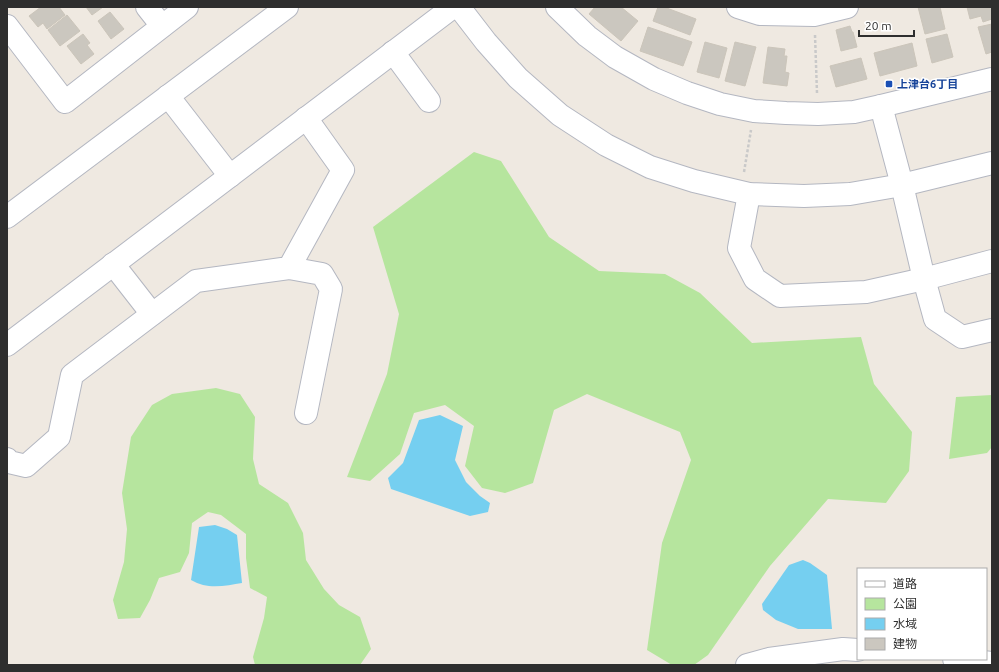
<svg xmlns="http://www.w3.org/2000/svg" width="999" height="672" viewBox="0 0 999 672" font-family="Ubuntu,'Noto Sans JP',sans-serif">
	<rect width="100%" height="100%" fill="#efe9e1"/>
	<g fill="#b6e59e">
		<polygon points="474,152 501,161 549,237 599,271 665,274 700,293 752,343 861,337 874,384 912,432 909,471 886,503 828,499 770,566 708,655 694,665 672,665 647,650 662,543 691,460 680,432 587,394 554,410 533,483 505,493 482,488 465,466 474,426 445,405 414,413 400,454 370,481 347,477 387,374 399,314 373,227"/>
		<polygon points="216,388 240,394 255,417 253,459 259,484 288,503 303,533 306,560 324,589 339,605 360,617 371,649 360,665 255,665 253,657 264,618 267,597 250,588 246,558 246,534 221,515 208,512 192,523 189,553 180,572 159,578 150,600 140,618 118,619 113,600 124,562 127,529 122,493 131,437 152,405 172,394"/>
		<polygon points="992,395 992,447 987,453 949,459 956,397"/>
	</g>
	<g fill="#75cff0">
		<polygon points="440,415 463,426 455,460 466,482 480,496 490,503 488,512 470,516 391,489 388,478 403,463 419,420"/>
		<path d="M215,525L227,529L237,535L242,583C230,585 216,588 203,585C199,584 195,582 191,580L199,527Z"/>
		<polygon points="803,560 810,563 827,575 832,629 798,629 776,620 763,610 762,604 789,565"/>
	</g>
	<g fill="#cbc7bf" stroke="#cbc5ba">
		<polygon points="41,7 59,7 65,15 47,29 43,23 38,27 29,16"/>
		<polygon points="86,7 103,7 92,15"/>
		<polygon points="595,7 621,7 638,21 621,41 589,14"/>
		<polygon points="658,7 664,7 696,19 690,35 653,21"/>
		<polygon points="918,7 940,7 945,29 925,34"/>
		<polygon points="967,7 992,7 992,19 983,22 981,16 970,19"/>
		<polygon points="110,12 124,29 111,39 98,21"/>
		<polygon points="67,15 80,31 60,46 48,30"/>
		<polygon points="992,24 992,52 986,54 978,27"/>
		<polygon points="850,26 852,32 853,32 857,47 841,51 836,30"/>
		<polygon points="648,27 692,42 683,66 640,51"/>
		<polygon points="83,34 90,43 87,45 94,54 81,64 67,46"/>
		<polygon points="947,34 953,57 932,63 926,39"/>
		<polygon points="705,42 727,48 719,78 697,72"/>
		<polygon points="735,42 756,47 745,86 725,81"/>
		<polygon points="912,43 917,66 880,76 874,53"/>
		<polygon points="768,47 785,49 784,56 787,56 785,72 789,73 787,86 763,83"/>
		<polygon points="861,58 867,79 836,87 830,66"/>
	</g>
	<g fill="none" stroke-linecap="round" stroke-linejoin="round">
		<defs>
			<g id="street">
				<polyline points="147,7 162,26"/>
				<polyline points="459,7 486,42 518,78 560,115 606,145 650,167 694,181 749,194 804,196 850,194 902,185 992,163"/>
				<polyline points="738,7 760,14 814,15 847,7"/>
				<polyline points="7,26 65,102 187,7"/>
				<polyline points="393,52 429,101"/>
				<polyline points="168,96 230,176"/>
				<polyline points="881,106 902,185 924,279 935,319 962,337 992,330"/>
				<polyline points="749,194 739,248 755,279 780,296 866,292 924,279 992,261"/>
				<polyline points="7,217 287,7"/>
				<polyline points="113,264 152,314"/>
				<polyline points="289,268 322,274 331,289 306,413"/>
				<polyline points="7,345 453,7"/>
				<polyline points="7,459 9,462 26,466 59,437 72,375 196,281 289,268 343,170 306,118"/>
				<polyline points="954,659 992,663"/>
				<polyline points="747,665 769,659 843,649 858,650"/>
			</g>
			<polyline id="secondary" points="557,7 587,36 615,57 654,79 687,93 720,104 754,111 786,113 818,114 854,112 881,106 992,79"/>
		</defs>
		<use href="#street" stroke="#b4b7c1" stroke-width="24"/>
		<use href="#secondary" stroke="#b4b7c1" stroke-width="24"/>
		<g stroke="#c9c9c9" stroke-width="2.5" stroke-dasharray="3 2" stroke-linecap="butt">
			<polyline points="815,35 817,93"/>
			<polyline points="744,172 751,130"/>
		</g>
		<use href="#street" stroke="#fff" stroke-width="22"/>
		<use href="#secondary" stroke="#fff" stroke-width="22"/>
	</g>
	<rect fill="#1a4fb4" stroke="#fff" stroke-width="1.5" x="885" y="80" width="8" height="8" rx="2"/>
	<g text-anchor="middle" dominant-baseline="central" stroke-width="3" stroke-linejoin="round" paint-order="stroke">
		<g font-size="11" font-weight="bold" fill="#164399" stroke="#fff" text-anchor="start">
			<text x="897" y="84">上津台6丁目</text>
		</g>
	</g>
	<rect width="999" height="672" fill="none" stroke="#2e2e2e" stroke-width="16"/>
	<rect x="857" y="568" width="130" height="92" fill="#ffffff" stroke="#ababab"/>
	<rect x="865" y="581" width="20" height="6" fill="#ffffff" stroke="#ababab"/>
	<text x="893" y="588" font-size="12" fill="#2e2e2e">道路</text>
	<rect x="865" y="598" width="20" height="12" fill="#b6e59e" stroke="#ababab"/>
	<text x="893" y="608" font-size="12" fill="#2e2e2e">公園</text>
	<rect x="865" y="618" width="20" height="12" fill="#75cff0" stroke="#ababab"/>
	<text x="893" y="628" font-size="12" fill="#2e2e2e">水域</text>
	<rect x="865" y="638" width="20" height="12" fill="#cbc7bf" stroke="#ababab"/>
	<text x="893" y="648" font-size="12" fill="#2e2e2e">建物</text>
	<path d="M859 30v6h55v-6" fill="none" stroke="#2e2e2e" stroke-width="2"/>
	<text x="865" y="30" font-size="12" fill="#2e2e2e" stroke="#ffffff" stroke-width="3" paint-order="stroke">20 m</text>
</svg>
